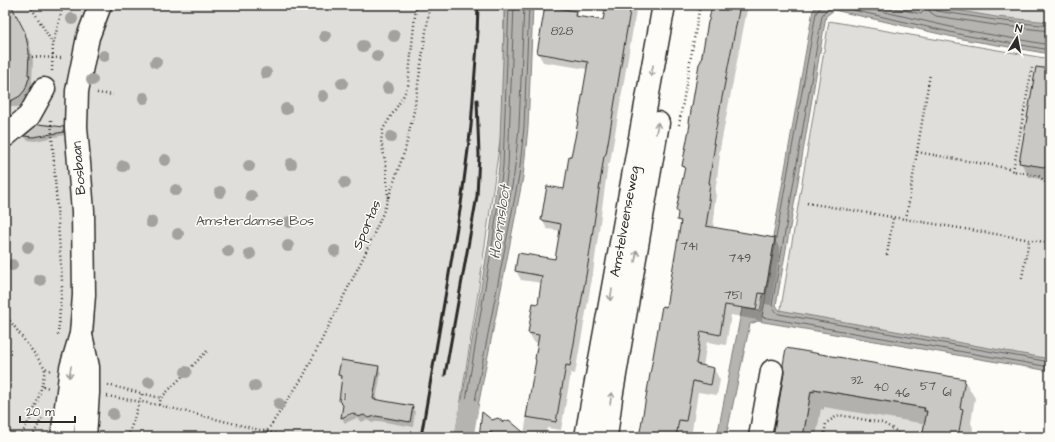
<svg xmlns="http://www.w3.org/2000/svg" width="1055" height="442" viewBox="0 0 1055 442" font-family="'Architects Daughter',sans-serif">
	<rect width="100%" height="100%" fill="#fdfcf7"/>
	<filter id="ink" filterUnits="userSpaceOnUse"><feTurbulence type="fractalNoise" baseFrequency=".025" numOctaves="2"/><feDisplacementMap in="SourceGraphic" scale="8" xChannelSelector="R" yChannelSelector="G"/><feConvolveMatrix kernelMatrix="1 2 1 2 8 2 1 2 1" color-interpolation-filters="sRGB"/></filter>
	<g filter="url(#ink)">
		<g fill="#dfdeda" stroke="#858482">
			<polygon points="5,5 504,5 503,120 479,287 456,431 493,437 5,437"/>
			<polygon points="838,5 1050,5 1050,50 838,10"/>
			<polygon points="829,21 1050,59 1050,360 780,314"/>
			<polygon points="814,389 924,408 924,411 927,411 922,437 803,437 811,391 814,392"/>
		</g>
		<g fill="#b5b4b1" stroke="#7e7d7b">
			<polygon points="505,5 533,5 528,127 523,177 473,432 457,430 489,240 499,166"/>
			<polygon points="818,5 926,5 996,17 1050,22 1050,54 962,39 834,10 826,16 794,205 776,305 779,310 1050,359 1050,371 758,321 750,324 726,437 717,437 742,308 760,311 813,10"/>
		</g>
		<g fill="#0003" fill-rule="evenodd">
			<polygon points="607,5 637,5 610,163 608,165 593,273 575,374 571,373 561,430 547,428 545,437 480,437 492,421 503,423 524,434 539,343 534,342 529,333 534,304 539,305 542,283 521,280 516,271 556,260 561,231 547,229 542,220 565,190 572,158 587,69 543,62 538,53 576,12 579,18 604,22"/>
			<polygon points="713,5 748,5 719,154 720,156 715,193 716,195 714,209 715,212 713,228 774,238 780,249 771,305 765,304 762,321 731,315 726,345 707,342 703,367 714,369 720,380 717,395 698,392 691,437 641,437 682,226 678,220 685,169 683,166 693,106"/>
			<polygon points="5,11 19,22 29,41 33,61 32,82 34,84 29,98 24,103 18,107 11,107 5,105"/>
			<polygon points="1050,70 1050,181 1029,177 1021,163"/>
			<polygon points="39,125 63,128 65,135 35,141 27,140 25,137"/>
			<path d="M378,367L381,373L376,400L412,407L415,412L413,427L379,421L372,423L367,420L361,422L357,418L345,423L342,418L344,407L340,401L342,381L339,375ZM357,410L358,412L345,418V415Z"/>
			<polygon points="785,373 964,380 975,398 971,423 973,428 972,437 923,437 926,424 824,407 824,410 821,409 816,437 774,437"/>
		</g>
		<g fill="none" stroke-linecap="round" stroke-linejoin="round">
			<g stroke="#626261" stroke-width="1">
				<polyline points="509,5 503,166 493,240 462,424 463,427 468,428 470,426 519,176 524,127 529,5"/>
				<polyline points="514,5 508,167 501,222 503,224 505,223 514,175 519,127 524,5"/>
				<polyline points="820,5 820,8 816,13 762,317 1050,367"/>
				<polyline points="854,5 964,30 1050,45"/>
				<polyline points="881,5 921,14 923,12 922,5"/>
				<polyline points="928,5 930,12 936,16 995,25 1050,31"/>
				<polyline points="933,5 934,9 937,11 995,20 1050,26"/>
				<path d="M1050,50L963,35L835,6C830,6 824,11 822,16L790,204L772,305L776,312L779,314L1050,362"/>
			</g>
			<polyline stroke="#b5b4b1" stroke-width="19" points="464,437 469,407"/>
		</g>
		<g fill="#c9c8c4" stroke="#2b2b2b">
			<polygon points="5,5 11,5 25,32 29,52 28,75 30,75 25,90 20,96 5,104"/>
			<polygon points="606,5 631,5 610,131 606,154 604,156 588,264 570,366 566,365 556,422 526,417 536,360 535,359 539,335 528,333 533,303 538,304 542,276 515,271 518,253 555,259 561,224 541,220 547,186 564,189 569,156 571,156 575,138 588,62 537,53 545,6 576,11 575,16 603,20"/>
			<polygon points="712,5 740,5 713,144 715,144 709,183 710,183 708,200 710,200 706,226 775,238 765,294 759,293 756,310 725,305 720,335 701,331 696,364 714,368 711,385 693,381 686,421 679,420 676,437 639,437 662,306 666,307 681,221 677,220 678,213 676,210 685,167 682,166 690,124 689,122 691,111 690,108 692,106 699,64 701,61 708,22 709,20"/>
			<polygon points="1036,67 1050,69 1050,168 1019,163"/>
			<polygon points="38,124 64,127 64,132 33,137 24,136"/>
			<polygon points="786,348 965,379 960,408 963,409 958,437 922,437 927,411 924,411 925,408 814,389 814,392 811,391 803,437 773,437 784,373 783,365"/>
			<polygon points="341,360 379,366 373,399 413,406 410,422 376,416 368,418 364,415 358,417 353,413 341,418 343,405 339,401 342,376 338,375"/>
			<polygon points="482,412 492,420 498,418 503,422 509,420 529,437 496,437 491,432 479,437"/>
		</g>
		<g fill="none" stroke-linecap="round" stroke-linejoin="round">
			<defs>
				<g id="minor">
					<polyline points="5,136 29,116 44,89"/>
					<polyline points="81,335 88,367 88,393 85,437"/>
					<polyline points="62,437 71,368 81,334 84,295 83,211 76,127 77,91 88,37 100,5"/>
					<polyline points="760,437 772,371"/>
				</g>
				<g id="major">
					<path id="s1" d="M586,437L664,5"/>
					<polyline points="606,437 611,398 658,123"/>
				</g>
			</defs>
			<use href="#minor" stroke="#2b2b2b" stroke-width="25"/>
			<use href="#major" stroke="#2b2b2b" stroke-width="25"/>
			<g stroke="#2b2b2b" stroke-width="2.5" stroke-dasharray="1 3" stroke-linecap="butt">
				<polyline points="30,5 53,44"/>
				<polyline points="32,57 64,58"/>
				<polyline points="52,71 53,45 63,5"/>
				<polyline points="97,93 113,95"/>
				<polyline points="51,120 62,281"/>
				<polyline points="679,125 700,5"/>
				<polyline points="917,152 930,74"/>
				<polyline points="1013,171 1032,68"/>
				<polyline points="388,198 386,165 381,141 383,129 403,97 408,85 416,5"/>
				<polyline points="807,203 1050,243"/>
				<path d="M906,219L917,152L1007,168C1018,174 1027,172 1038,176C1043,178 1045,184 1050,185"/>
				<polyline points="887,255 893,218"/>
				<polyline points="1022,278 1029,240"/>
				<polyline points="5,314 45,368 51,371"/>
				<polyline points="5,323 9,320"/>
				<polyline points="58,335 62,286"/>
				<polyline points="108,385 161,398"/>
				<polyline points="43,386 49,388"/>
				<polyline points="107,396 159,405 288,437"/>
				<polyline points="159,405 161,398 209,349"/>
				<path d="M19,437C33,419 42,391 45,368"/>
				<polyline points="32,437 43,416"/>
				<polyline points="128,437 142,394"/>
				<polyline points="263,437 303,377 364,256 383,213 405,150 414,111 430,5"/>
				<polyline points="824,437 826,423 839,415 883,423 898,432 898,437"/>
			</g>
			<use href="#minor" stroke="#fdfcf7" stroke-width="22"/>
			<use href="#major" stroke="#fdfcf7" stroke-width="22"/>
			<g stroke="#2b2b2b" stroke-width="3">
				<polyline points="477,36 478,5"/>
				<polyline points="445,375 477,196 479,155 477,100"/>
				<polyline points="421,437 461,204 471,126 478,31"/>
			</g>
		</g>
		<g fill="#a2a29f">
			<circle cx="72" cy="19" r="6"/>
			<circle cx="325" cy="36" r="6"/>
			<circle cx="394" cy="36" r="6"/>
			<circle cx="363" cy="46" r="6"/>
			<circle cx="104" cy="56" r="6"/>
			<circle cx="377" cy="56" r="6"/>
			<circle cx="156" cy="62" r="6"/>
			<circle cx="266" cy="73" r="6"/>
			<circle cx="92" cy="80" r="6"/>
			<circle cx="342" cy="83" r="6"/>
			<circle cx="388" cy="88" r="6"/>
			<circle cx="323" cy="96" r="6"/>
			<circle cx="144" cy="98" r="6"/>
			<circle cx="286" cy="109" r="6"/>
			<circle cx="391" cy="137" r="6"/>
			<circle cx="165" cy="160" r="6"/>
			<circle cx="291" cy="164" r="6"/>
			<circle cx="123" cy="166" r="6"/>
			<circle cx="249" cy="166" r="6"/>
			<circle cx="345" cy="183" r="6"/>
			<circle cx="176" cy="190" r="6"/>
			<circle cx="220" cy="192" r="6"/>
			<circle cx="251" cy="196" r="6"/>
			<circle cx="151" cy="222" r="6"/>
			<circle cx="289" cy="222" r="6"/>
			<circle cx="178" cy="234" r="6"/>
			<circle cx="288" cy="246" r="6"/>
			<circle cx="28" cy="247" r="6"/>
			<circle cx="228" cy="251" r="6"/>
			<circle cx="335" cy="251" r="6"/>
			<circle cx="250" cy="254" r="6"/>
			<circle cx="12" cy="265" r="6"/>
			<circle cx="40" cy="280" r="6"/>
			<circle cx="186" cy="372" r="6"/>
			<circle cx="149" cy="382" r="6"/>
			<circle cx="255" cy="386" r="6"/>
			<circle cx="279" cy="404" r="6"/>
			<circle cx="113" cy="414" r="6"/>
		</g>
		<defs><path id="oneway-shaft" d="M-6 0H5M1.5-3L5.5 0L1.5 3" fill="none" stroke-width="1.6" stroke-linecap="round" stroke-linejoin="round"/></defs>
		<g stroke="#9e9e9b">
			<use href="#oneway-shaft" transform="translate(652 71) rotate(100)"/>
			<use href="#oneway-shaft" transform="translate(657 128) rotate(-80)"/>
			<use href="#oneway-shaft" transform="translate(636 256) rotate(-80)"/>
			<use href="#oneway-shaft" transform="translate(611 295) rotate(100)"/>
			<use href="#oneway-shaft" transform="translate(70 372) rotate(101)"/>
			<use href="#oneway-shaft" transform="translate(611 398) rotate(-81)"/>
		</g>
	</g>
	<g text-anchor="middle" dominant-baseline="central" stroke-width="3" stroke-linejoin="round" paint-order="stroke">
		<g font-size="12" fill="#525251">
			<text x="562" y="31">828</text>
			<text x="689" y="246">741</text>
			<text x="740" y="258">749</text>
			<text x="733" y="295">751</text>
			<text x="857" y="380">32</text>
			<text x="928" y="386">57</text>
			<text x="881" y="387">40</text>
			<text x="947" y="392">61</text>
			<text x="902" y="393">46</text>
			<text x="345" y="396">1</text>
		</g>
		<g font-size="14" fill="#2b2b2b" stroke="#fdfcf7">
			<text transform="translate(79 168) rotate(-95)">Bosbaan</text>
			<text stroke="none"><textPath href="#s1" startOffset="219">Amstelveenseweg</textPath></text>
			<text transform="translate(367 225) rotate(-67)">Sportas</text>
		</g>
		<g font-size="14" fill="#585857" stroke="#fdfcf7">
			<text x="255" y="221">Amsterdamse Bos</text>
		</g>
		<g font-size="15" font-style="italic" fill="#5b5b5a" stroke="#fdfcf7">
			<text transform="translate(500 222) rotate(-82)">Hoornsloot</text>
		</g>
	</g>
	<rect width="1055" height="442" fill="none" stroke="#fdfcf7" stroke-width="20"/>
	<rect x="10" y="10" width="1035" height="422" fill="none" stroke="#2b2b2b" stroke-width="1.5" filter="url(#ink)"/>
	<g transform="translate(1017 38) rotate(10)" stroke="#fdfcf7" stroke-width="3" paint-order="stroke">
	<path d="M0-3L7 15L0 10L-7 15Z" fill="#2b2b2b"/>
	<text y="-6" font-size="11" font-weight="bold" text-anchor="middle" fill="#2b2b2b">N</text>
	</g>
	<path d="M20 416v6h55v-6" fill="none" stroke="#2b2b2b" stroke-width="2"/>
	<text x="26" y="416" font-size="12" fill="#2b2b2b" stroke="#fdfcf7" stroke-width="3" paint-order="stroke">20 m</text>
</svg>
